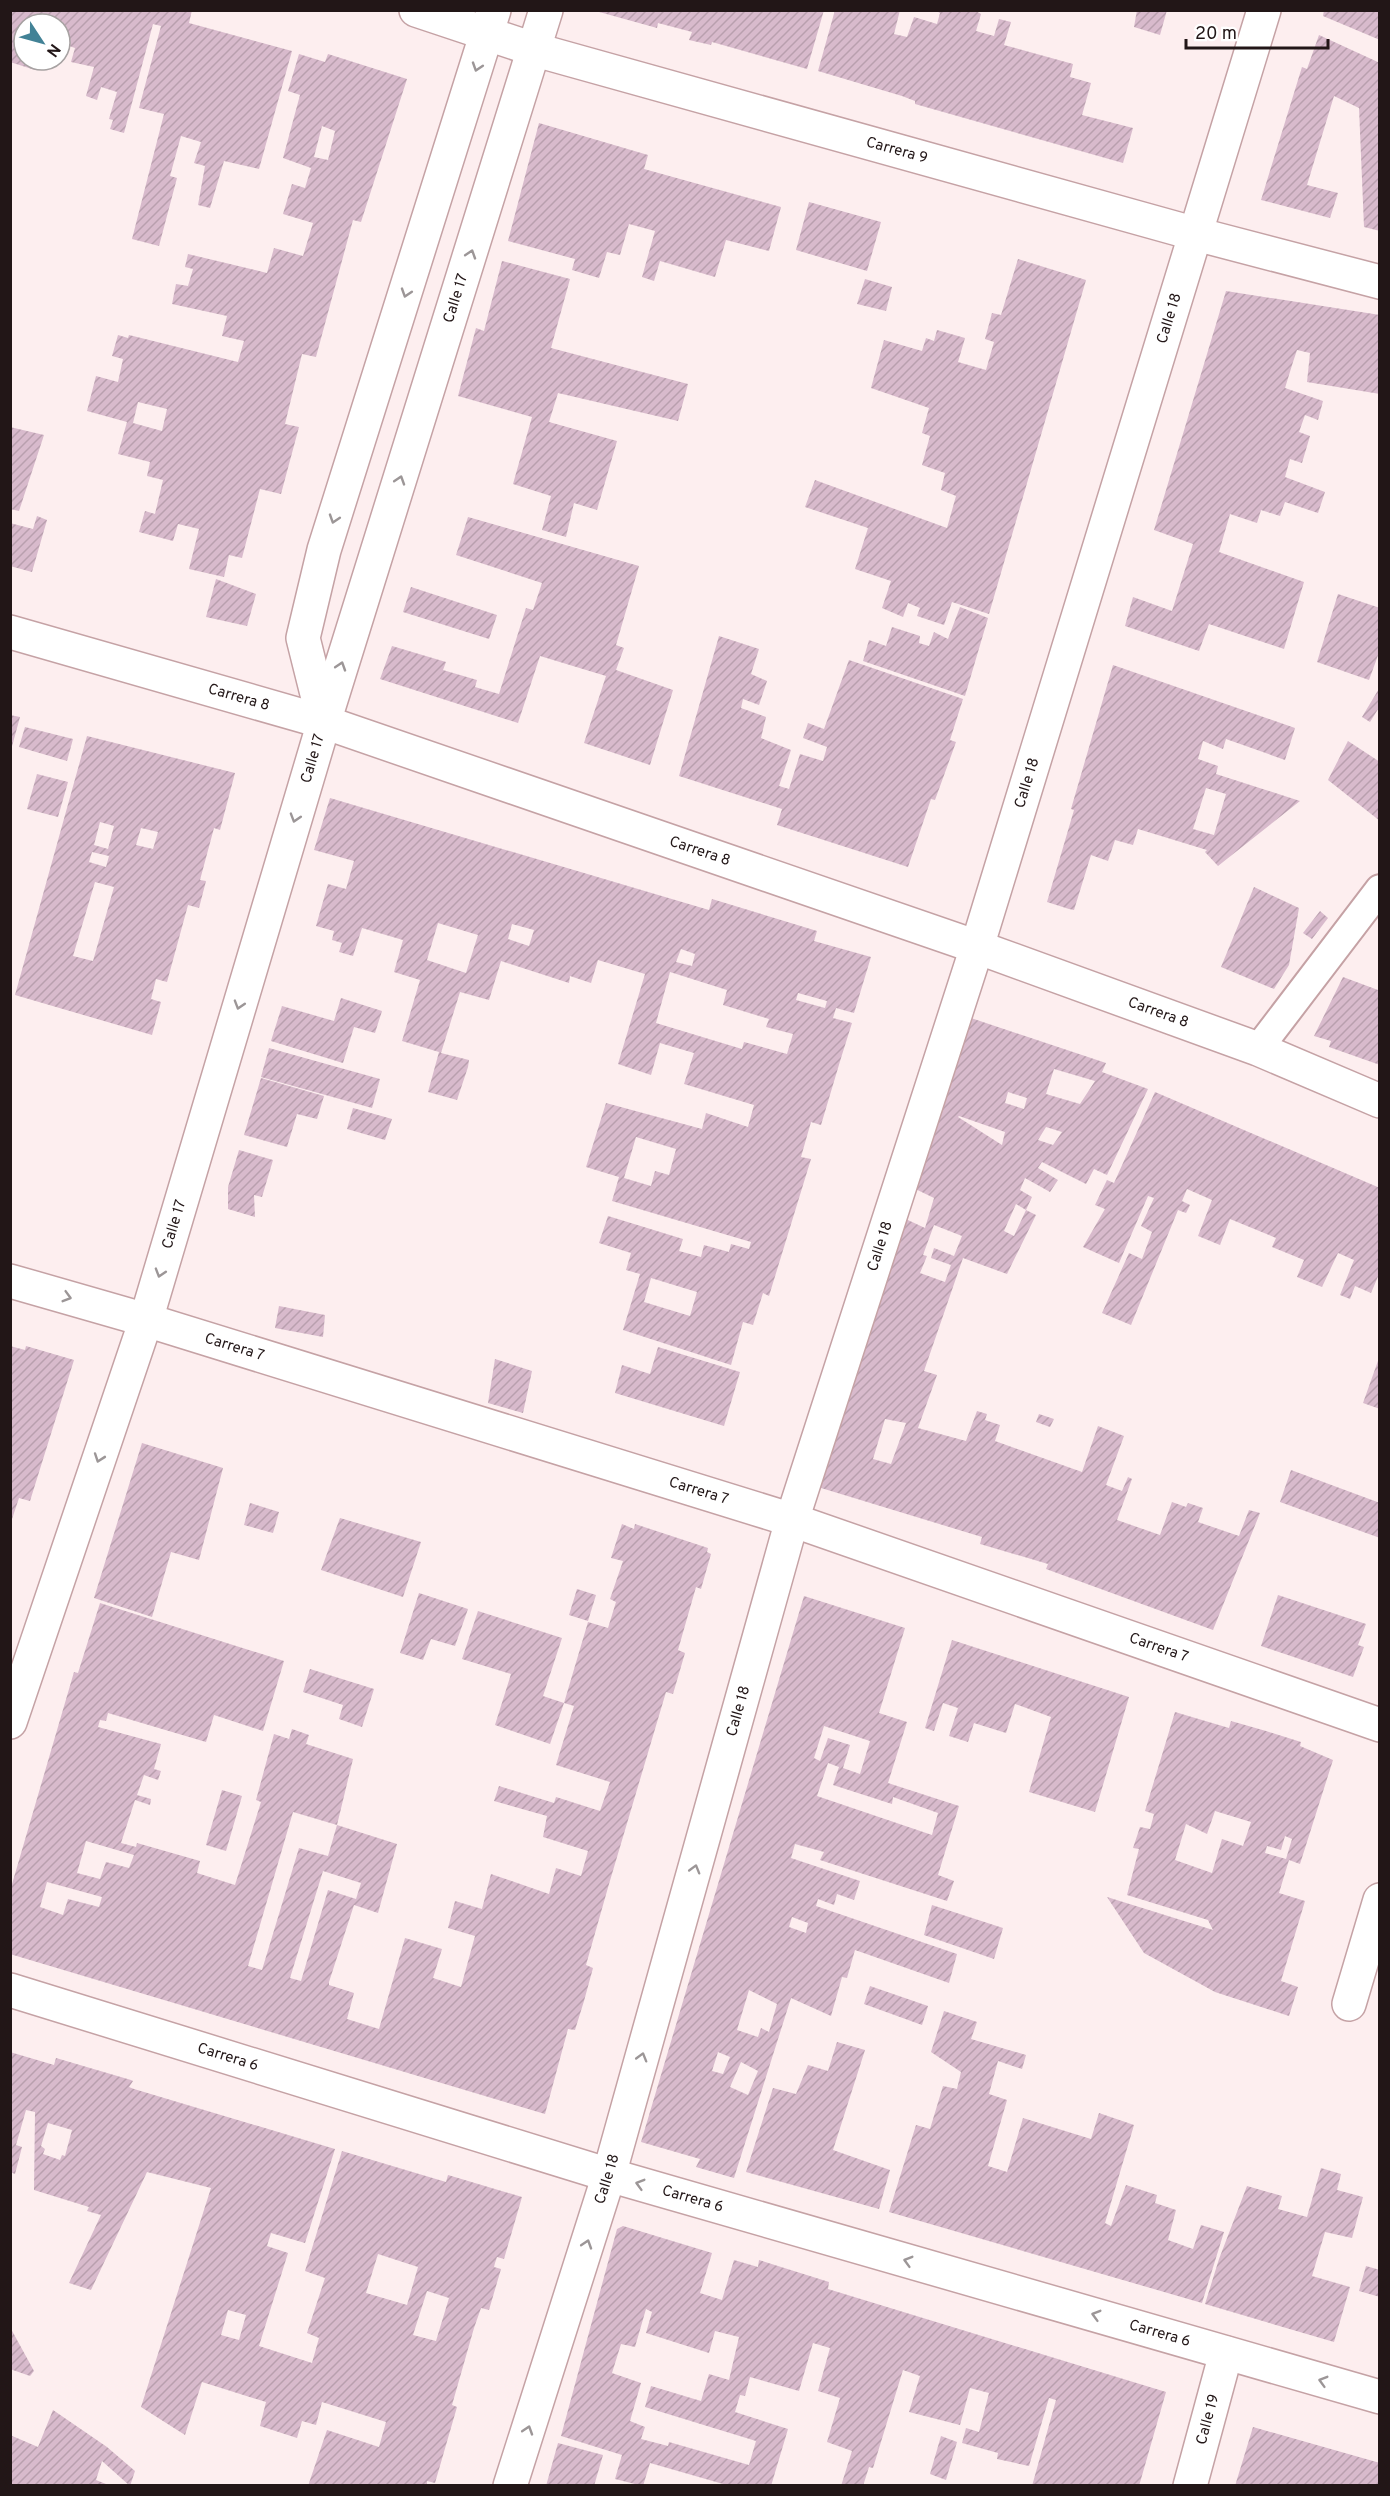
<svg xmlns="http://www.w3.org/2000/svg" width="1390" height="2496" viewBox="0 0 1390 2496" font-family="Overpass,sans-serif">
	<defs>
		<pattern id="building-hatch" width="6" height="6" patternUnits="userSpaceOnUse" patternTransform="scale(1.5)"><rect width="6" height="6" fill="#d8bacc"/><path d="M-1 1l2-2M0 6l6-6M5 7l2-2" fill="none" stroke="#b99fae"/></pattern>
	</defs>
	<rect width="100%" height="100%" fill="#fdeeef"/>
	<g fill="url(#building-hatch)" fill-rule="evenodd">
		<polygon points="10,10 192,10 189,23 292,51 259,169 224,161 210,208 198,205 205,166 194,163 201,142 181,136 170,176 177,178 159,246 132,239 164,114 139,108 161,26 153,24 124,133 110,129 113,120 109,119 117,92 101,87 97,100 86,96 94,67 71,62 75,48 60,43 60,24 24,24 24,60 37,60 35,70 10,62"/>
		<polygon points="592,10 824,10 807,69 712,42 711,45 689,40 692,32 658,23 657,28"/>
		<polygon points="835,10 900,10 894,34 907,37 914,17 937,24 940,13 935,10 974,10 981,14 976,31 994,36 999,19 1011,22 1004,45 1073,64 1070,77 1091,83 1082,115 1133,128 1123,163 915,104 915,101 902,96 818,71"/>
		<polygon points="1137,10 1167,10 1160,35 1134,27"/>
		<polygon points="1324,10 1380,10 1380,40 1323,16"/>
		<polygon points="1319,35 1380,63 1380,231 1364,227 1359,108 1334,96 1307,185 1338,193 1330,218 1261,200 1302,67 1307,69"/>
		<path d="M299,54L325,62L328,54L407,79L361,222L353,220L316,357L302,354L285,424L299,427L281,494L260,489L242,558L229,555L224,577L189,569L199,529L178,524L173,541L139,532L145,511L155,514L163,480L147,476L150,462L118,454L127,422L87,411L96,376L118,382L123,359L112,356L118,335L128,338L129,335L238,362L244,341L222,336L227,316L172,304L176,284L188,286L193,269L185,267L188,254L267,273L274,248L303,256L313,223L283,214L292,184L305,188L311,168L283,158L300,95L288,91ZM322,126L335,131L328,160L314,157ZM138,402L167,409L162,431L133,423Z"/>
		<polygon points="539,123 648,155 644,169 781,207 769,251 726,240 715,277 660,261 654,281 642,277 655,231 629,224 620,255 607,252 599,278 572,270 575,259 508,241"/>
		<polygon points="809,202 881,222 867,271 796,250"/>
		<polygon points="1018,259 1086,280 989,614 952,602 944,625 917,616 920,608 908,603 903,617 882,608 891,581 855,569 868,528 805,507 815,480 947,528 956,496 941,490 945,473 922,465 930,436 922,433 929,408 871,388 884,340 922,351 926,338 934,341 937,330 965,338 958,362 986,370 994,342 985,339 992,313 1001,315"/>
		<polygon points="502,261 570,279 551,348 688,384 678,421 558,393 549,422 617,441 597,510 574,503 566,537 542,530 551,496 513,484 532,417 458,396 476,328 484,331"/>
		<polygon points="865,279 892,287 886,311 857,304"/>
		<polygon points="1226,291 1380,315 1380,394 1307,382 1310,353 1297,350 1293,362 1285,388 1323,401 1318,420 1305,415 1299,432 1310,436 1302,463 1290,459 1285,477 1325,492 1318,513 1285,502 1280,516 1261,510 1257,523 1230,514 1219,552 1304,582 1284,649 1209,624 1199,651 1125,626 1133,597 1172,611 1193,544 1154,530"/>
		<polygon points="10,427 44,435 19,511 10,509"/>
		<polygon points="37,516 47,520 32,572 10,566 10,523 33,529"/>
		<polygon points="468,517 639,566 616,645 624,648 616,670 673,690 650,765 584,743 606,676 540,656 518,723 380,679 392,646 446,662 443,670 477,680 475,687 499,694 526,608 533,610 542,583 456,555"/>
		<polygon points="216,579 256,594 247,626 206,617"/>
		<polygon points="411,587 497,615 489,639 403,612"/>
		<polygon points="1338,594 1380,608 1380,650 1369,680 1317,662"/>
		<polygon points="960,607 988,618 965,696 863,661 869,640 886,646 892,627 920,636 919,643 929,646 934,632 948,639"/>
		<polygon points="719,636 759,649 751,674 767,681 759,705 743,699 741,708 766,717 761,738 791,750 779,786 789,789 800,754 823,761 827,747 803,738 808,723 824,729 849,660 963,699 950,740 956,742 951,756 935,800 931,799 908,867 777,825 782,809 679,776"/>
		<path d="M1113,665L1295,728L1285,760L1226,739L1223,749L1203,741L1198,759L1218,766L1216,774L1300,801L1218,866L1205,852L1207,850L1138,829L1133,845L1115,840L1108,861L1091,855L1074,910L1069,909L1047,902L1074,810L1071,809ZM1206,788L1226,794L1214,835L1193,829Z"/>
		<polygon points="1380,687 1380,706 1370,722 1362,717"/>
		<polygon points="10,715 20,717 11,750 10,749"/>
		<polygon points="25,727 73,739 67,761 19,747"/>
		<path d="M87,736L235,773L220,830L214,828L200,880L206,881L199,908L188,905L167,982L156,979L151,999L161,1002L152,1035L15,995ZM100,822L114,826L108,849L94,845ZM141,828L158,832L153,849L136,845ZM92,852L109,856L106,867L89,862ZM95,882L114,887L93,961L73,956Z"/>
		<polygon points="1348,741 1380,762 1380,821 1328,780"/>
		<polygon points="37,774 68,782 58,817 27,809"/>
		<path d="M330,798L709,910L712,899L817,931L814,941L871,957L854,1013L836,1008L833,1018L852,1023L841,1058L821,1125L811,1122L801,1157L811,1159L769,1296L763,1293L753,1325L743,1322L731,1365L623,1330L640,1274L626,1270L631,1253L599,1243L608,1216L683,1239L679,1251L701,1257L704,1245L729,1252L731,1244L749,1249L751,1242L612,1201L619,1177L586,1167L606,1103L702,1129L706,1113L748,1127L754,1105L684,1084L694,1053L660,1043L651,1075L618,1064L645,974L598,960L591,983L570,976L569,983L501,961L489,1000L460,992L441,1053L469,1060L468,1067L457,1100L428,1092L439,1052L402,1041L420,980L394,972L403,940L362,928L353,956L339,952L342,943L332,940L334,931L316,926L328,884L346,889L354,861L314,850ZM438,923L478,935L466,973L427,960ZM512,924L534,930L529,946L508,939ZM681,949L695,954L692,966L676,962ZM670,972L727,990L723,1005L769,1019L766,1027L793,1034L787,1054L744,1042L742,1049L656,1023ZM798,993L827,1001L825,1008L796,1000ZM636,1137L676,1149L669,1175L655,1171L651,1186L624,1178ZM651,1278L697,1292L690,1316L644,1302Z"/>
		<polygon points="1254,887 1299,908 1289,965 1274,989 1221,967"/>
		<polygon points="1320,911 1328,918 1312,939 1303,933"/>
		<polygon points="1343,977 1378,990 1380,986 1380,1065 1329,1047 1331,1041 1314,1036"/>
		<polygon points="341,998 382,1011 375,1033 354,1027 343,1063 271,1041 282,1006 334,1021"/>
		<path d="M971,1018L1106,1063L1102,1072L1148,1089L1107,1175L1094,1169L1086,1184L1042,1162L1038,1168L1058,1180L1050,1192L1025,1178L1020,1190L1032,1197L1026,1210L1016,1204L1004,1231L1014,1236L1026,1210L1036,1215L1007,1274L963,1258L924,1371L937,1375L918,1428L966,1441L977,1411L987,1414L985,1420L1000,1425L995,1441L1082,1472L1098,1426L1124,1436L1106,1485L1122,1491L1128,1477L1132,1479L1117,1520L1160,1535L1172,1502L1186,1507L1188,1503L1203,1508L1198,1522L1239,1536L1249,1510L1260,1513L1213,1630L1046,1569L1048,1564L980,1544L982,1537L808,1484L895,1214L925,1228L934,1198L905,1184ZM1054,1069L1095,1081L1080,1104L1046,1094ZM1008,1092L1027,1098L1024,1109L1005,1103ZM959,1116L1005,1132L1002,1145L958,1117ZM1046,1127L1062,1132L1053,1145L1038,1140ZM934,1225L962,1236L954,1256L934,1248L931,1258L951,1265L945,1282L920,1273L927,1256L923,1255ZM885,1419L906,1423L891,1464L873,1459Z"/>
		<polygon points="269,1048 380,1079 372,1108 261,1077"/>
		<polygon points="261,1078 324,1096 317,1119 297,1114 287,1147 244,1135"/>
		<polygon points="1155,1092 1380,1188 1380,1272 1371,1293 1355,1286 1350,1299 1340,1295 1354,1260 1338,1253 1322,1287 1297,1277 1304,1260 1272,1247 1276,1238 1230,1219 1220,1245 1198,1236 1212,1200 1187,1189 1182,1201 1190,1205 1186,1213 1178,1210 1131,1325 1102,1313 1129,1253 1142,1259 1152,1232 1141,1226 1154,1198 1148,1196 1119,1263 1083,1247 1105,1209 1095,1205 1107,1180 1114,1183"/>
		<polygon points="353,1108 392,1119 385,1140 347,1129"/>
		<polygon points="239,1150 273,1160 262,1197 254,1195 255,1217 228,1209 228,1187"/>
		<polygon points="279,1306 325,1315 323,1337 275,1328"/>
		<polygon points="10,1346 25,1350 26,1346 74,1360 30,1501 19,1498 11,1522"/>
		<polygon points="658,1347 740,1372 724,1426 615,1393 622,1365 650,1374"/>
		<polygon points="1379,1358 1380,1359 1380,1409 1363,1403"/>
		<polygon points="495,1359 532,1371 523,1413 488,1403"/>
		<polygon points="1039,1414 1054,1419 1050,1427 1036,1422"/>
		<polygon points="142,1443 223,1468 199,1560 171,1552 152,1617 94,1598"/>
		<polygon points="1291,1470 1380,1503 1380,1538 1280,1502"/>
		<polygon points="250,1503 279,1512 273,1533 244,1525"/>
		<polygon points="340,1518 421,1542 403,1597 321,1570"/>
		<path d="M622,1524L634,1529L635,1524L708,1548L707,1552L711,1554L701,1589L696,1587L678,1650L685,1653L673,1694L666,1692L609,1884L586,1965L593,1968L584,2001L575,2030L568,2029L545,2114L10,1954V1891L74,1672L78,1673L100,1603L284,1661L263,1731L214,1715L206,1742L108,1713L106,1721L100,1720L98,1727L161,1744L154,1769L161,1771L158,1780L144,1775L137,1795L151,1799L150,1805L135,1800L121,1843L136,1847L137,1843L200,1861L197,1873L235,1885L261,1802L256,1800L274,1734L289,1739L292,1729L309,1735L306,1744L353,1759L337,1825L293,1812L248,1966L262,1970L299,1848L328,1856L337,1825L397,1844L378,1913L354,1905L329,1982V1985L354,1993L347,2019L379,2029L405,1938L442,1949L433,1978L461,1987L475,1936L448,1928L455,1901L482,1909L491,1874L549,1894L556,1868L581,1876L588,1851L543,1837L547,1816L494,1801L499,1786L554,1803L556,1797L600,1811L610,1782L556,1765L574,1706L564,1703L588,1622L608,1628L616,1602L610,1599L623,1561L611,1558ZM86,1841L134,1855L129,1868L106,1862L100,1879L77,1873ZM323,1871L361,1883L356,1899L328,1890L301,1981L290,1978ZM47,1882L102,1897L99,1907L68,1899L63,1915L40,1907Z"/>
		<polygon points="577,1589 596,1595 588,1621 569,1615"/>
		<polygon points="419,1593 468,1609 455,1646 431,1639 423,1660 400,1653"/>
		<polygon points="1278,1595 1366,1624 1358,1645 1364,1647 1353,1677 1261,1646"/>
		<path d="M804,1596L905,1628L879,1713L907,1722L888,1783L959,1806L938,1875L954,1881L947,1901L820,1860L824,1852L795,1844L791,1858L860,1881L854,1900L837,1894L834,1905L818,1899L816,1906L957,1954L949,1983L855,1950L847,1978L842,1977L831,2016L791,1998L734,2178L696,2167L700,2159L641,2142ZM824,1726L870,1741L860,1774L843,1768L850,1745L828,1738L820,1761L814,1758ZM828,1763L839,1767L833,1785L892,1804L893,1797L938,1813L932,1835L817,1796ZM792,1917L808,1923L806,1933L789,1927ZM749,1990L777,2004L769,2032L761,2028L758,2037L737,2030ZM718,2052L730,2057L723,2074L712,2071ZM741,2062L758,2071L748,2095L730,2087Z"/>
		<polygon points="478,1611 562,1638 543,1696 564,1703 550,1744 495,1725 511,1674 462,1659"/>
		<polygon points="952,1640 1129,1697 1095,1812 1029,1792 1051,1717 1015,1704 1006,1733 974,1723 968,1742 949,1736 958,1708 943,1703 934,1731 925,1728"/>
		<polygon points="310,1669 374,1689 362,1727 339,1719 343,1705 303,1692"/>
		<path d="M1175,1712L1229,1728L1231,1721L1266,1731L1301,1742L1300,1746L1333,1760L1300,1864L1289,1860L1279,1893L1305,1901L1281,1981L1298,1987L1289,2016L1215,1992L1144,1953L1107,1897L1213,1930L1208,1920L1127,1895L1139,1849L1133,1848L1140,1827L1150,1829L1153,1818L1154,1814L1145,1811ZM1215,1811L1251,1822L1243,1846L1222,1839L1212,1873L1175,1860L1186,1824L1207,1834ZM1285,1836L1292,1839L1286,1859L1265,1853L1267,1846L1281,1850Z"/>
		<polygon points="222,1790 242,1796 226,1851 206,1845"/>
		<polygon points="932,1905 1003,1928 994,1959 924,1935"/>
		<polygon points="870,1986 928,2006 922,2025 864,2004"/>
		<polygon points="944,2011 977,2022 971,2039 1026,2055 1022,2069 998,2061 989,2094 1007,2100 988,2166 1007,2172 1023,2118 1091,2139 1099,2113 1134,2125 1105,2223 1111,2226 1126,2185 1157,2195 1155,2203 1176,2210 1168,2240 1193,2249 1201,2225 1224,2232 1202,2303 889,2212 916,2125 930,2129 943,2086 957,2089 961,2072 931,2052"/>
		<polygon points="837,2042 865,2050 833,2150 890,2170 879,2209 746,2172 773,2088 796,2094 808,2065 828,2071"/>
		<path d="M10,2052L54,2065L56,2058L131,2080L133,2081L129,2087L134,2089L335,2149L305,2243L271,2233L267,2246L288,2253L259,2346L312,2363L319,2338L307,2333L325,2278L305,2271L342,2151L446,2182L448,2175L522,2197L504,2259L497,2257L495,2263L494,2267L501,2269L489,2310L481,2308L474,2328L452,2405L457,2407L435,2483L427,2481V2486H308L327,2430L379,2447L386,2422L322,2402L316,2425L302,2421L297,2438L260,2426L266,2402L202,2382L185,2435L141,2407L211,2188L147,2172L91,2290L69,2283L101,2215L87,2211L89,2207L34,2190L35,2112L26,2110L16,2145L22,2147L15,2174L10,2172ZM48,2123L72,2130L65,2156L62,2155L60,2160L43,2154L45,2149L41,2146ZM378,2254L418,2267L407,2305L366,2293ZM427,2291L449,2298L436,2341L413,2335ZM228,2310L246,2315L239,2340L221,2335Z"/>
		<polygon points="1321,2168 1341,2174 1337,2190 1363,2197 1352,2238 1325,2232 1312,2276 1350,2287 1334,2342 1205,2304 1219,2259 1247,2186 1282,2196 1278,2209 1307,2217"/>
		<path d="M623,2226L712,2253L700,2293L722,2300L734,2260L758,2267L759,2260L829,2282L828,2289L1166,2392L1139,2486H1032L1056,2400L1049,2398L1029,2466L997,2459L998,2453L962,2443L966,2428L979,2432L989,2393L970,2388L960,2425L909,2412L920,2376L903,2370L873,2468L869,2467L863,2486H841L852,2451L827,2442L840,2398L818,2391L830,2348L813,2343L799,2391L750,2377L745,2396L740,2395L735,2412L788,2429L771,2486H730L650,2463L643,2486L615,2479L622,2455L561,2436L617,2229ZM646,2309L652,2312L646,2333L709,2353L715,2331L739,2337L729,2380L709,2374L701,2401L651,2386L645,2407L756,2441L749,2465L669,2442L668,2446L641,2439L645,2427L630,2421L641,2383L612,2373L621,2344L635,2347Z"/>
		<polygon points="1366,2266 1380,2270 1380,2297 1359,2291"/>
		<polygon points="10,2327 34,2371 30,2376 10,2369"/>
		<polygon points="53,2410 107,2447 135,2471 130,2486 102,2461 96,2480 111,2486 10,2486 10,2435 38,2447"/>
		<polygon points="1253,2427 1380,2463 1380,2486 1235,2486"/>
		<polygon points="941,2436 957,2442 946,2480 930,2474"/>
		<polygon points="558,2443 603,2455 594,2486 546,2486"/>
	</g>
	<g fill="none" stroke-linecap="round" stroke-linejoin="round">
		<defs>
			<polyline id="service" points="1258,1049 1380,889"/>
			<g id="minor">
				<path id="s1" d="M416,10L536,50L1196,234L1380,282"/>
				<path id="s2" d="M10,632L324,722L977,947L1258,1049L1380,1101"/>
				<polyline points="324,722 303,638 324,550 494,10"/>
				<path id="s3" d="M10,1281L146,1320L792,1520L1380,1725"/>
				<path id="s4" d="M10,1722L146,1320L324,722L546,10"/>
				<path id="s5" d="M10,1990L609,2175L1380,2397"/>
				<polyline points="1349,2004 1380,1900"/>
				<path id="s6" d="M510,2486L609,2175L792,1520L977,947L1264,10"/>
				<path id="s7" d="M1190,2486L1226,2353"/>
			</g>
		</defs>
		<use href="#service" stroke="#c5a2a5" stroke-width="32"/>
		<use href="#minor" stroke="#c5a2a5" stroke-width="36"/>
		<use href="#service" stroke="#fff" stroke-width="28"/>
		<use href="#minor" stroke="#fff" stroke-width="33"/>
	</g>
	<defs><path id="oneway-chevron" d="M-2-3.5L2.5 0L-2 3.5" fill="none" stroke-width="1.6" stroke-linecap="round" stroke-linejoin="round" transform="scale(1.5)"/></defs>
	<g stroke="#9c9697">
		<use href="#oneway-chevron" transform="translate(477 67) rotate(108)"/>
		<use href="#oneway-chevron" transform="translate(471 254) rotate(-72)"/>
		<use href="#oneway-chevron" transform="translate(406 293) rotate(108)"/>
		<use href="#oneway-chevron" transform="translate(400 480) rotate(-72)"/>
		<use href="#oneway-chevron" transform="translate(334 519) rotate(108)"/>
		<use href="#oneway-chevron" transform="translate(341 666) rotate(-72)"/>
		<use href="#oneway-chevron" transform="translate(295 818) rotate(107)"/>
		<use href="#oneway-chevron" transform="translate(239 1005) rotate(107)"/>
		<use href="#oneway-chevron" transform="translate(160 1273) rotate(107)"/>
		<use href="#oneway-chevron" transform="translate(67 1297) rotate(16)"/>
		<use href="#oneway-chevron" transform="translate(99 1458) rotate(109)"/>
		<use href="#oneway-chevron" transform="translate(695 1869) rotate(-74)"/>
		<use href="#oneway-chevron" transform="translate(642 2057) rotate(-74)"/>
		<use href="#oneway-chevron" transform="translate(640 2184) rotate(-164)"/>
		<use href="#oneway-chevron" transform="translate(587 2244) rotate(-72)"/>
		<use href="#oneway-chevron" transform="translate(908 2261) rotate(-164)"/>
		<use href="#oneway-chevron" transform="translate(1096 2315) rotate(-164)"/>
		<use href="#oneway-chevron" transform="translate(1323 2381) rotate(-164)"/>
		<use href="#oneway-chevron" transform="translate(528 2430) rotate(-72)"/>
	</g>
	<g text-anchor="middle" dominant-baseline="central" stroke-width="4.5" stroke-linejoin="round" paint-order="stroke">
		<g font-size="15" fill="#221617" stroke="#fff">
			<text stroke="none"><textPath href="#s1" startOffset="501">Carrera 9</textPath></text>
			<text stroke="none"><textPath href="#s4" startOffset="1492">Calle 17</textPath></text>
			<text stroke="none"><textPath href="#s6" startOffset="2266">Calle 18</textPath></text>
			<text stroke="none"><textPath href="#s2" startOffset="238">Carrera 8</textPath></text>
			<text stroke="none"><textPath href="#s4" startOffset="1010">Calle 17</textPath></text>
			<text stroke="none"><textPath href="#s6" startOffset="1780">Calle 18</textPath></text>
			<text stroke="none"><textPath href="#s2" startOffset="724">Carrera 8</textPath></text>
			<text stroke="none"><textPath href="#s2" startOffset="1210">Carrera 8</textPath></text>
			<text stroke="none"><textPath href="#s4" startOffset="524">Calle 17</textPath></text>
			<text stroke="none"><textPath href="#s6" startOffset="1294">Calle 18</textPath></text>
			<text stroke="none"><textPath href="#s3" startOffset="234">Carrera 7</textPath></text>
			<text stroke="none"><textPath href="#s3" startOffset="720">Carrera 7</textPath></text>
			<text stroke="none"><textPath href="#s3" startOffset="1206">Carrera 7</textPath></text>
			<text stroke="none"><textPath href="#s6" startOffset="808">Calle 18</textPath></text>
			<text stroke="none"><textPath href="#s5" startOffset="228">Carrera 6</textPath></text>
			<text stroke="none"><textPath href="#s6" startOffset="322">Calle 18</textPath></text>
			<text stroke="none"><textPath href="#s5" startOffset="714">Carrera 6</textPath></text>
			<text stroke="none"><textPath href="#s5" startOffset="1200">Carrera 6</textPath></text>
			<text stroke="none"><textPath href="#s7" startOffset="69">Calle 19</textPath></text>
		</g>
	</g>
	<rect width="1390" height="2496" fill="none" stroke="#221617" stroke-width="24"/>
	<g transform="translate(42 42) rotate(126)"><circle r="28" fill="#ffffff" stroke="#a7a2a2" stroke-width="1.5"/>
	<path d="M0-4.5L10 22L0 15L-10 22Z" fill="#428296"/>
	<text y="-9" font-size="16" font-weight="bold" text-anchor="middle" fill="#221617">N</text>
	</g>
	<path d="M1186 39v9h142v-9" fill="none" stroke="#221617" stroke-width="3"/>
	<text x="1195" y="39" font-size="18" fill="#221617" stroke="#ffffff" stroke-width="4.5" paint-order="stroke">20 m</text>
</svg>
